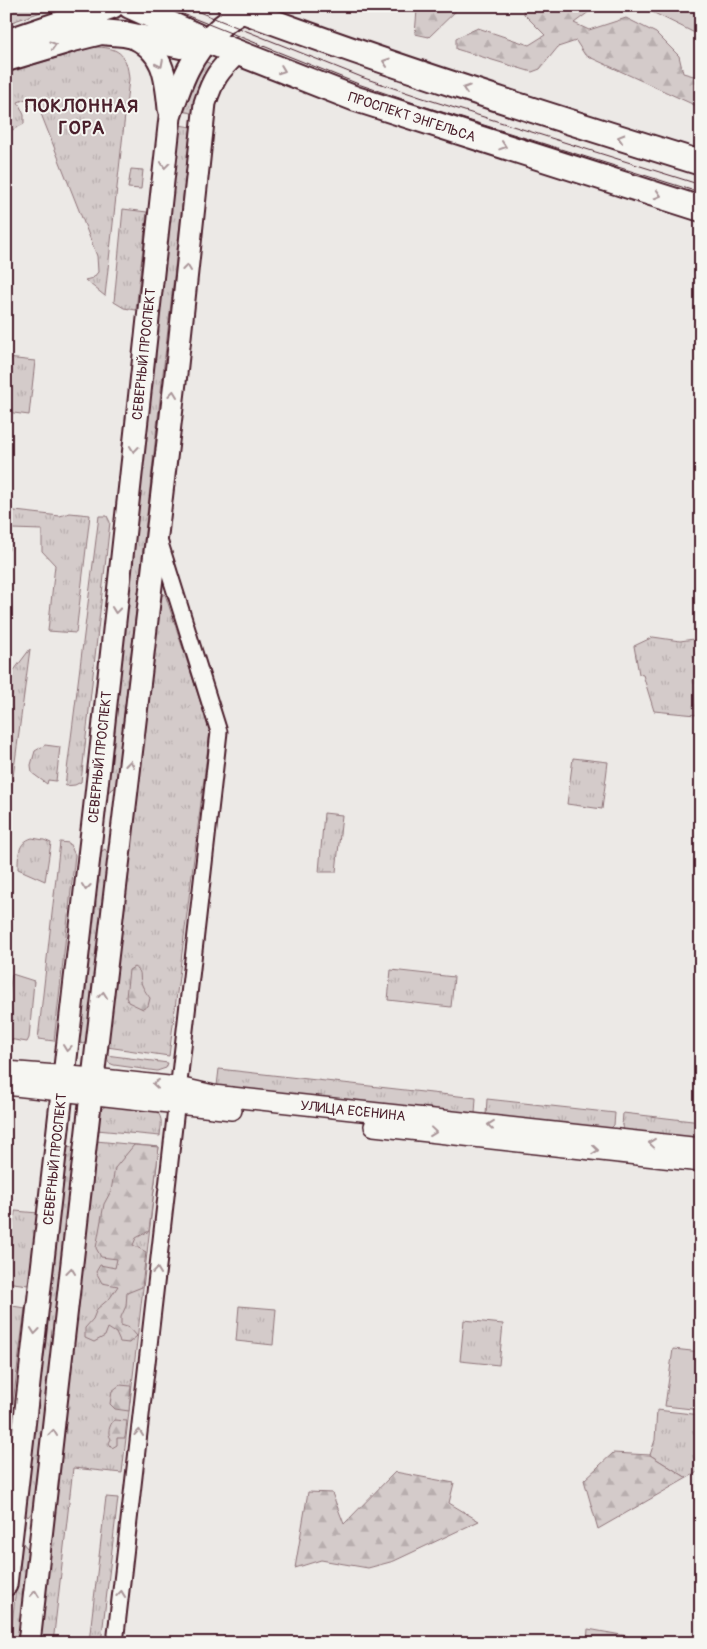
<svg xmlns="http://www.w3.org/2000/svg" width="707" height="1649" viewBox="0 0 707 1649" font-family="Pangolin,sans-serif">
	<defs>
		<pattern id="grass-tufts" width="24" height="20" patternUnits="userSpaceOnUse" patternTransform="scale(1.25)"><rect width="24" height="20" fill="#d4cbca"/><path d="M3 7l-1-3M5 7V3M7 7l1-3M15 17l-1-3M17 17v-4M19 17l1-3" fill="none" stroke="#b8aeae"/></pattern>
		<pattern id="forest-firs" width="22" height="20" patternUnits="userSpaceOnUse" patternTransform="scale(1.25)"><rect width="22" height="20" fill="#d4cbca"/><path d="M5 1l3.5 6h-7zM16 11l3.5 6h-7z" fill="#b8aeae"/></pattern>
	</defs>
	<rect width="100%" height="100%" fill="#ece9e6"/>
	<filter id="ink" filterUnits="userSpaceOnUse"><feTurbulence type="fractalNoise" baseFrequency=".02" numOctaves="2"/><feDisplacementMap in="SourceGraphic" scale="10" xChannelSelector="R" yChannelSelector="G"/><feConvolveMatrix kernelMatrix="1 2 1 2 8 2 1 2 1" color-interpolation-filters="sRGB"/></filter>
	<g filter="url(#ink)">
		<g fill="url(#grass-tufts)" stroke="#8f757a">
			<polygon points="6,6 46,6 41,12 6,24"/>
			<path d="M93,47C118,47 127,53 129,79L105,296L85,280L93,278L98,272L97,256L34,96L18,102L24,115V124L12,130L6,129V73Z"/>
			<path d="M203,61L212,64C198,80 196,92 192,113L182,111Z"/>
			<polygon points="179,125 191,127 116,787 108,792 103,786"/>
			<polygon points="131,169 143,170 141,189 128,188"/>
			<polygon points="123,209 147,212 136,310 124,308 114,302"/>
			<polygon points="7,358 35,361 29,415 6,412"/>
			<polygon points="6,510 60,516 70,513 90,515 76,633 48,631 55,565 42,551 42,530 12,529 9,550 6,553"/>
			<polygon points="99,516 107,516 110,522 81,782 75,785 65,786"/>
			<polygon points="165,594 210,731 169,1056 107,1047 161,596"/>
			<polygon points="653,637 680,641 701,638 701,661 696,715 654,711 643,675 639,674 634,646"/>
			<polygon points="30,649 11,792 6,792 6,681"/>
			<polygon points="45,745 60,747 56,781 48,780 47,784 32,773 31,765 35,751"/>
			<polygon points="573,758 608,762 602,809 567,804"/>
			<polygon points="324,813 342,815 336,872 319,872"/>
			<path d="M32,838L44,840L51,843L45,881L18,869C18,856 18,842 32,838Z"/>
			<polygon points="60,842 69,843 75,855 54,1041 38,1039"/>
			<polygon points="105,849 108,854 86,1044 77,1043 99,853"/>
			<polygon points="391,970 454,977 451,1007 388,1000"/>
			<polygon points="12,974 34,981 29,1038 27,1042 8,1039 6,1036 6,1010"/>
			<polygon points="106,1055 168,1063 166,1068 157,1071 114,1065 109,1063"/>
			<polygon points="219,1069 476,1098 475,1114 217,1086"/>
			<polygon points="487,1099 615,1113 614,1125 610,1129 486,1115"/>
			<path d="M110,1105L154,1110C164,1116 161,1125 160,1136L97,1130C99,1119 97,1107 110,1105Z"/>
			<polygon points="623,1113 701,1122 701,1139 624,1130 622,1126"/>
			<polygon points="96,1141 159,1147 122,1473 73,1468 53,1643 39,1643"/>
			<polygon points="66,1146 75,1147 33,1511 28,1517 23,1511"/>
			<polygon points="15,1211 38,1213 28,1285 6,1282"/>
			<polygon points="6,1305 25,1308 8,1441 6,1441"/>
			<polygon points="239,1306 276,1309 273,1345 236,1341"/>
			<polygon points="464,1320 503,1324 499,1365 460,1361"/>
			<polygon points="657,1410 701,1415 701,1470 687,1478 650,1455 655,1440"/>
			<polygon points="106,1497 118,1498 101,1643 89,1642"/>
			<polygon points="21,1541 28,1549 18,1643 10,1643"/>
		</g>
		<g fill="url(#forest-firs)" stroke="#8f757a">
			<polygon points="406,6 461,6 429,37 415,34 417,10"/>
			<polygon points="522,6 603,6 594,8 574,23 589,30 626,18 656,33 679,56 683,73 701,78 701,108 585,55 576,41 558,47 540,69 532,72 456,49 456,38 478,28 529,45 545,35 524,14"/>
			<path d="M134,967C143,972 139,974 141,982C142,987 147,994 150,998L148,1006L143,1009L128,1002L126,997L129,970Z"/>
			<polygon points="134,1145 159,1147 149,1231 136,1238 133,1245 146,1252 142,1287 127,1293 126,1306 121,1317 121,1325 130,1328 137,1336 129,1343 120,1342 116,1333 108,1328 105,1336 94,1342 85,1338 85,1328 93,1319 97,1309 110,1298 118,1286 102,1283 96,1272 100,1265 115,1268 117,1259 101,1257 96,1248 104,1204 111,1191 115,1168"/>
			<polygon points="120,1385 131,1386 129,1411 115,1409 110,1404 112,1391"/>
			<path d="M114,1420L127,1421L125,1438H117V1445L112,1448L109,1443L111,1439C107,1433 109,1426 114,1420Z"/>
			<polygon points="613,1453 650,1455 687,1478 598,1529 584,1480"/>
			<polygon points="395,1472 454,1483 449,1503 479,1521 394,1561 368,1568 321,1560 295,1568 308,1492 332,1493 344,1524"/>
			<polygon points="588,1629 627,1636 631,1643 587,1643"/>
		</g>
		<g fill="#d4cbca" stroke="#8f757a">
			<polygon points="640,6 701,6 701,36"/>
			<polygon points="673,1349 701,1352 701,1410 665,1406"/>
		</g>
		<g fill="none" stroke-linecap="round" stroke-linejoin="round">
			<defs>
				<polyline id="minor" points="115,1643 219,732 159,540"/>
				<g id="tertiary">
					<polyline points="6,1071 94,1078 178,1087 213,1095 701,1148"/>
					<polyline points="6,1085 232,1110"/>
					<polyline points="374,1126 701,1162"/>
				</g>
				<g id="secondary">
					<path d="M130,36C164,50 166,77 169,109"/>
					<path d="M6,1585L96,795L170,117C181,83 191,54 218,29C225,22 235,17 244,11"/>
					<path d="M29,1643L91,1095L177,365L205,103C213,78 219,70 237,53"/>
				</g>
				<g id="primary">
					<polyline points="130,6 208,41 356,99 701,209"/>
					<path d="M230,6C385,64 543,114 701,163"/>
					<polyline points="6,42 112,6"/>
					<polyline points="6,59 73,39 101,32 124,34 181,46 206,42"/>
				</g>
			</defs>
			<use href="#minor" stroke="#4a1f2b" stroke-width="19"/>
			<use href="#tertiary" stroke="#4a1f2b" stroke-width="22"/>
			<use href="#secondary" stroke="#4a1f2b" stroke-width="25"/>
			<use href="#primary" stroke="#4a1f2b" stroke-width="28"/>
			<use href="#minor" stroke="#f6f6f2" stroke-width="15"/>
			<use href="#tertiary" stroke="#f6f6f2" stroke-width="19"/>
			<use href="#secondary" stroke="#f6f6f2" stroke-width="21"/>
			<use href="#primary" stroke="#f6f6f2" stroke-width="24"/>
			<g stroke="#4a1f2b" stroke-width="1">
				<polyline points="163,6 361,85 420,105 701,193"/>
				<polyline points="184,6 364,78 423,98 701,185"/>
			</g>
		</g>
		<defs><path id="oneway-chevron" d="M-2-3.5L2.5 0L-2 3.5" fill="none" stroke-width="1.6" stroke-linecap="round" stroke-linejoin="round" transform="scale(1.25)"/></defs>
		<g stroke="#a99598">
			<use href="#oneway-chevron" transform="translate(53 45) rotate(-17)"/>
			<use href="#oneway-chevron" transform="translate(386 62) rotate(-162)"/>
			<use href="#oneway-chevron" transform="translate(160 64) rotate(63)"/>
			<use href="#oneway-chevron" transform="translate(282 70) rotate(21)"/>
			<use href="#oneway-chevron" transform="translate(466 89) rotate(-162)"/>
			<use href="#oneway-chevron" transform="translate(621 138) rotate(-163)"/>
			<use href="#oneway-chevron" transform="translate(503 146) rotate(18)"/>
			<use href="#oneway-chevron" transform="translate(165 165) rotate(96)"/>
			<use href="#oneway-chevron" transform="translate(658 195) rotate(17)"/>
			<use href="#oneway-chevron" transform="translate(187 268) rotate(-83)"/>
			<use href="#oneway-chevron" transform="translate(173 394) rotate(-83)"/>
			<use href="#oneway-chevron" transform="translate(134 449) rotate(96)"/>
			<use href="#oneway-chevron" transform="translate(116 610) rotate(96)"/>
			<use href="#oneway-chevron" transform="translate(130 764) rotate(-83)"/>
			<use href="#oneway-chevron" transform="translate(86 887) rotate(96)"/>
			<use href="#oneway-chevron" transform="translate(103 995) rotate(-83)"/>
			<use href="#oneway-chevron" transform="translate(67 1048) rotate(97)"/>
			<use href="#oneway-chevron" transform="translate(156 1084) rotate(-174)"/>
			<use href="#oneway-chevron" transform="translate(491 1125) rotate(-174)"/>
			<use href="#oneway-chevron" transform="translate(433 1132) rotate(6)"/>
			<use href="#oneway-chevron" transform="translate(652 1143) rotate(-174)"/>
			<use href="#oneway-chevron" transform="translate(595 1150) rotate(6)"/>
			<use href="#oneway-chevron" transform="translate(71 1271) rotate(-84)"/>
			<use href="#oneway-chevron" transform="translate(157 1271) rotate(-84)"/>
			<use href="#oneway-chevron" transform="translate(35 1331) rotate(96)"/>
			<use href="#oneway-chevron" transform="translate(53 1433) rotate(-84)"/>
			<use href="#oneway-chevron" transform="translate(139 1433) rotate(-84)"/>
			<use href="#oneway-chevron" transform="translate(35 1594) rotate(-84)"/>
			<use href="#oneway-chevron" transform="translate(121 1594) rotate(-84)"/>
		</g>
	</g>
	<g text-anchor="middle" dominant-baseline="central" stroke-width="4" stroke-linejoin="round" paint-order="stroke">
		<g font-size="14" fill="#4a1f2b" stroke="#f6f6f2">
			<text transform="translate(412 117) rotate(18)">ПРОСПЕКТ ЭНГЕЛЬСА</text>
			<text transform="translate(144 354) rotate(-84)">СЕВЕРНЫЙ ПРОСПЕКТ</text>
			<text transform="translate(100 757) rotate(-84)">СЕВЕРНЫЙ ПРОСПЕКТ</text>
			<text transform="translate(353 1111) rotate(6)">УЛИЦА ЕСЕНИНА</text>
			<text transform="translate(55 1159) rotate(-84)">СЕВЕРНЫЙ ПРОСПЕКТ</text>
		</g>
		<g font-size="19" font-weight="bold" letter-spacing="1" fill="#4a1f2b" stroke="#f6f6f2">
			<text x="82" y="106">ПОКЛОННАЯ<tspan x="82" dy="22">ГОРА</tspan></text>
		</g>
	</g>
	<rect width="707" height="1649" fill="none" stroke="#f6f6f2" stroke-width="25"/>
	<rect x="12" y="12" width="682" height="1624" fill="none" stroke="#4a1f2b" stroke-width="2" filter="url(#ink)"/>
</svg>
